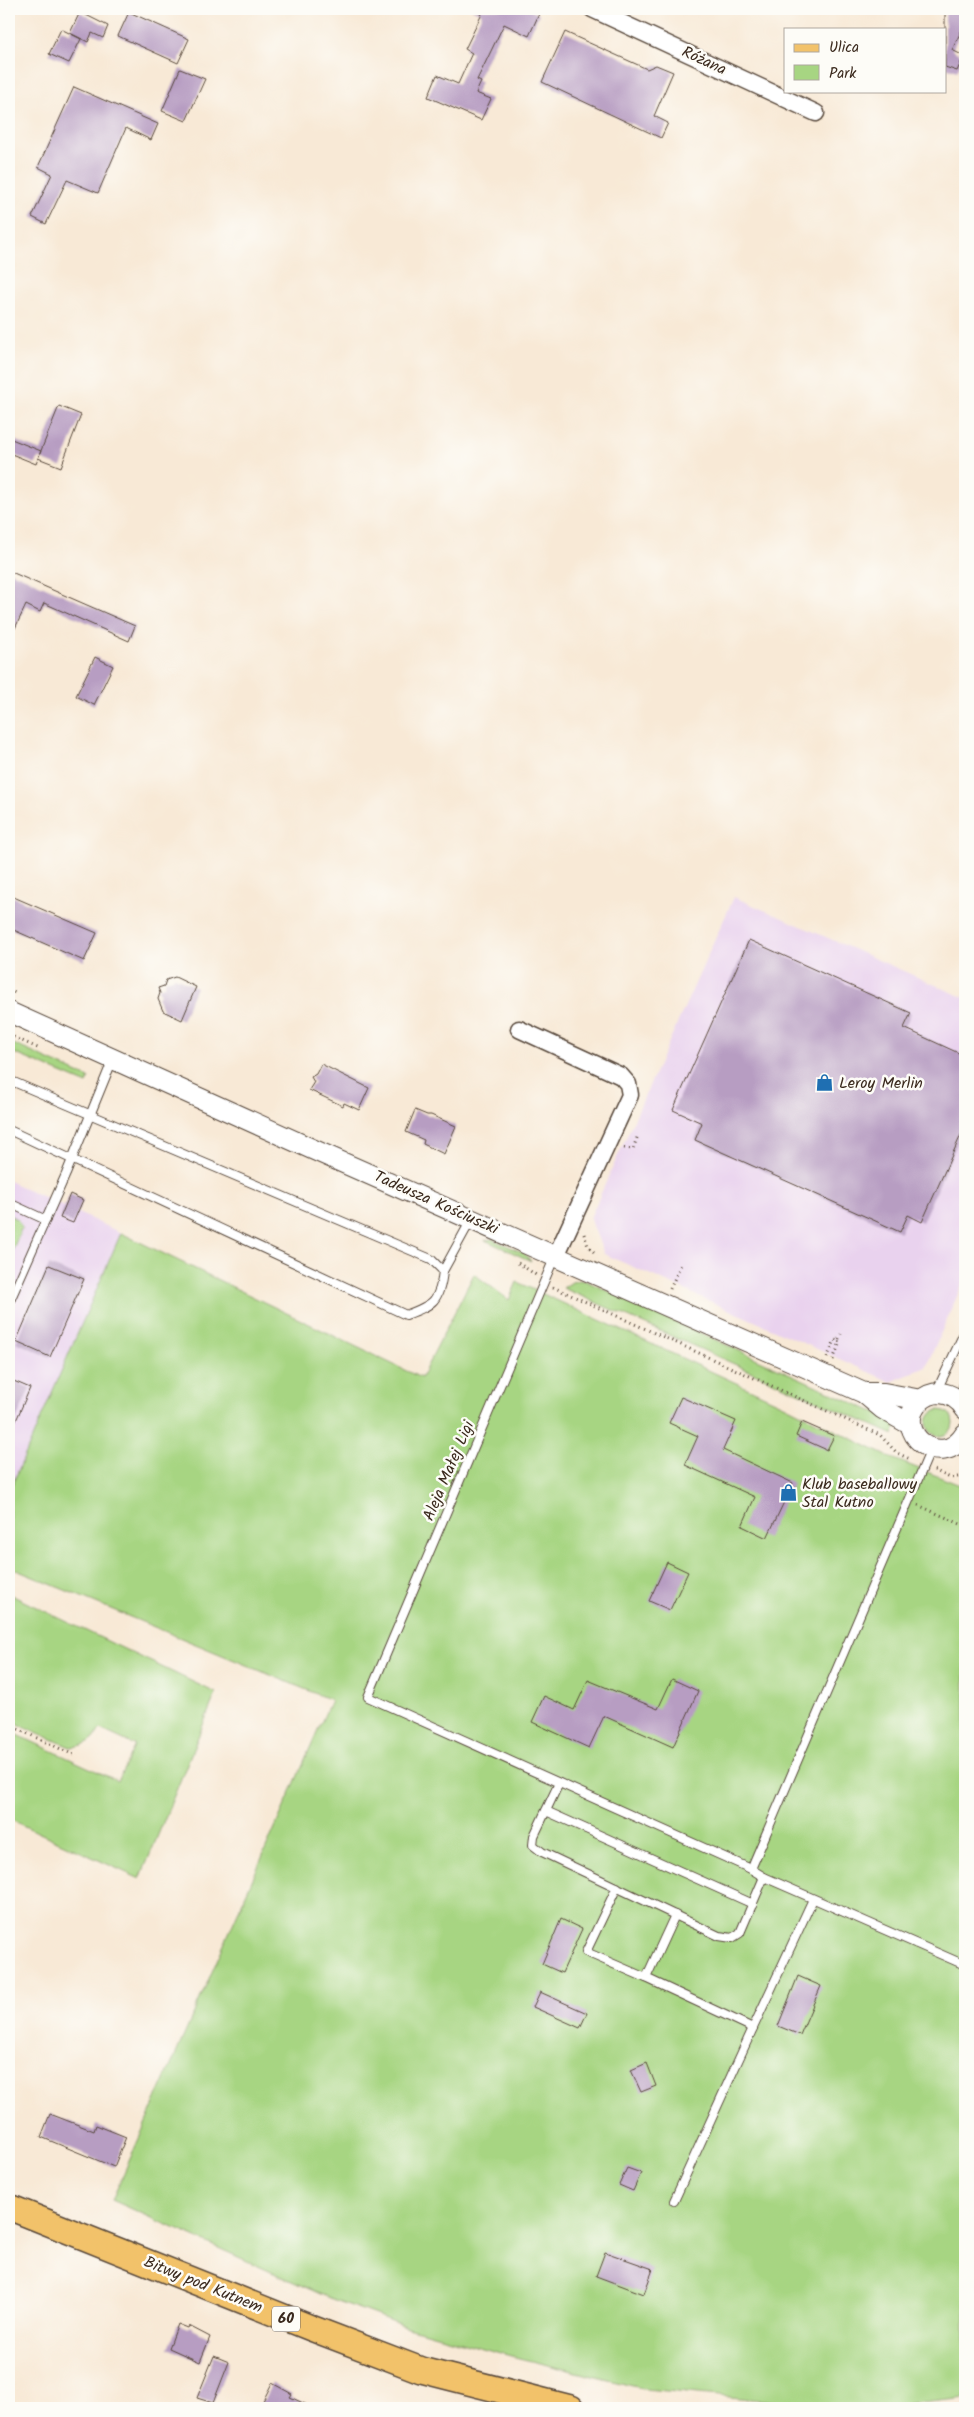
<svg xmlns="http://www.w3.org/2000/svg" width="974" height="2417" viewBox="0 0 974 2417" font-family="Kalam,sans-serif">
	<rect width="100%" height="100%" fill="#fdfcf7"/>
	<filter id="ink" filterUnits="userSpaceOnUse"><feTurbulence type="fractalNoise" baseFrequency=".02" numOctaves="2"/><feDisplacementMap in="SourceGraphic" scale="10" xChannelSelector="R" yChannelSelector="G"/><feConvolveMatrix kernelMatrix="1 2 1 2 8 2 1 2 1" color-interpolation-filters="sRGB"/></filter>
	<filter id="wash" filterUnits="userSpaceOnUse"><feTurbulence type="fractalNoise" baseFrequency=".0096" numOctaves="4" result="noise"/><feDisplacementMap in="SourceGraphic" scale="20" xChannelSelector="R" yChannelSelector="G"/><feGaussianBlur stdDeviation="1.12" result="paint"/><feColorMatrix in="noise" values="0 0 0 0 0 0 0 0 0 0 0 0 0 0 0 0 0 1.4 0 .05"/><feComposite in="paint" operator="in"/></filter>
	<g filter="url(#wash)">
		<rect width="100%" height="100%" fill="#f8e9d6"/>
		<g fill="#e9d2ee">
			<polygon points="734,897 965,998 965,1278 926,1367 891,1382 604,1254 590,1218"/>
			<polygon points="9,1181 121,1233 9,1492"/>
		</g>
		<g fill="#a7d582" stroke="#718050">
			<polygon points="9,1042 89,1078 87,1084 9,1051"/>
			<polygon points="9,1215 17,1219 22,1227 9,1259"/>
			<polygon points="121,1233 421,1378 474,1274 509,1300 517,1282 784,1405 889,1457 965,1487 965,2398 887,2407 825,2406 645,2389 511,2356 408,2327 327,2297 112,2200 331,1700 9,1567 9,1492"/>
			<polygon points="492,1239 524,1253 531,1261 485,1240"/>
			<polygon points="579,1280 586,1281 896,1422 894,1435 563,1288 572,1282"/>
			<circle cx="940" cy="1423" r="13"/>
			<path d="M9,1594L216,1693L140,1879L9,1819V1731L118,1781L135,1745L100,1729C94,1741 85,1746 70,1747L9,1720Z"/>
		</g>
		<g id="blocks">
			<g fill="#b79dc2">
				<polygon points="471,9 527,9 539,14 529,36 504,24 477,80 481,82 476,93 491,99 481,120 428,97 437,75 458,84 472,53 465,49 482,14"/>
				<polygon points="948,9 958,9 965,12 965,23 952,50 964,56 957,71 945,67 945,15"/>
				<polygon points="80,12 108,26 103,38 92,33 88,42 70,33"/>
				<polygon points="129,12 189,39 178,63 118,36"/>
				<polygon points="61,29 81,39 69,63 49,54"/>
				<polygon points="565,32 647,69 656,65 673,72 654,116 668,123 661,138 542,82"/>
				<polygon points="180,69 205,79 186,121 162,111"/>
				<polygon points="74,87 158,124 151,140 126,128 98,193 67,180 46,224 32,217 52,174 38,167"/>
				<polygon points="59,406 81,415 61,467 38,458"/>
				<polygon points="9,438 41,451 36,464 9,453"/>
				<polygon points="9,571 135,626 129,641 44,603 40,612 26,605 9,641"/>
				<polygon points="95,657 113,666 94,705 76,696"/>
				<polygon points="9,895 97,933 84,961 9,928"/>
				<polygon points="749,940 911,1013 904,1028 965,1056 965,1126 922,1222 908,1215 900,1232 695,1140 702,1123 673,1110"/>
				<polygon points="175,977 196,987 182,1020 163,1011 158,999 160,993 158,988 164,986 166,980"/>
				<polygon points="321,1064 369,1088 359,1110 344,1103 343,1106 309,1090 314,1082 311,1077 316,1074"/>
				<polygon points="415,1110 427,1115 431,1115 456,1126 444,1154 423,1144 424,1140 406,1132"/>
				<polygon points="70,1194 83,1200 73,1223 60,1218"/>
				<polygon points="49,1265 84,1279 50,1357 16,1342"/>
				<polygon points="9,1379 30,1388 9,1437"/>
				<polygon points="681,1397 736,1421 723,1450 793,1483 767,1538 742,1526 755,1497 685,1465 698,1436 669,1423"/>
				<polygon points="802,1422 834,1436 827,1450 796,1436"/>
				<polygon points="667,1562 688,1572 670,1610 649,1601"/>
				<polygon points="672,1679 698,1691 673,1747 604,1716 589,1748 532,1722 544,1696 574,1710 588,1680 658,1709"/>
				<polygon points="561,1919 582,1929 562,1973 542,1964"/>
				<polygon points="798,1976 821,1986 800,2035 778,2026"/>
				<polygon points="540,1992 587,2013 580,2028 533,2007"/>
				<polygon points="647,2063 656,2086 641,2092 631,2070"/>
				<polygon points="50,2114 94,2131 96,2125 126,2137 114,2167 41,2137"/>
				<polygon points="627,2168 641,2173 633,2191 619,2185"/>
				<polygon points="605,2252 653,2269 644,2294 596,2276"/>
				<polygon points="178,2324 188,2328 189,2326 210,2337 200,2362 169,2348"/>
				<polygon points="214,2356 229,2362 213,2403 197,2398"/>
				<polygon points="272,2383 292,2394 290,2397 314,2408 272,2408 262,2403"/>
			</g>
		</g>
	</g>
	<g filter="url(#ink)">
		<use href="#blocks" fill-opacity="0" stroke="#57473a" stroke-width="1"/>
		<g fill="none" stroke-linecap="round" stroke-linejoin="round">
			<defs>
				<g id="service">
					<path d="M9,1080L431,1259L443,1271C440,1301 433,1305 406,1315L9,1130"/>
					<polyline points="9,1203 46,1220"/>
					<polyline points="555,1256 368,1697 751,1869 931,1449"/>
					<polyline points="443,1271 471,1220"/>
					<polyline points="9,1303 66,1174 113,1059"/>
					<polyline points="937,1390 965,1331"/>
					<polyline points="961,1400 965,1377"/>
					<polyline points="559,1783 534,1836 533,1845 542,1852 719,1936 732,1938 740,1933 764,1877"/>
					<polyline points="546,1811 753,1904"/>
					<polyline points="751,1869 764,1877 965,1965"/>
					<polyline points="617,1887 586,1952 646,1978"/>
					<polyline points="675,1915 646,1978 753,2028 813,1899"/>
					<polyline points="674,2201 753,2028"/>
				</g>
				<g id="minor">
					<polyline points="592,9 816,113"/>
					<polyline points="519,1029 621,1076 628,1084 630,1095 556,1256"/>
				</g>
				<g id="tertiary">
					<polyline points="9,1012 312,1149 864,1393 883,1409 911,1425"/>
					<polyline points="864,1393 884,1393 921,1400"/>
					<path d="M965,1409C960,1400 951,1394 940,1393C932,1393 925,1396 919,1402C891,1431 941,1473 965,1434"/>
				</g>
				<polyline id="primary" points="9,2207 311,2328 421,2370 571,2408"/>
			</defs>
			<use href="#service" stroke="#57473a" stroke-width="10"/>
			<use href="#minor" stroke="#57473a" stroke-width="19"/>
			<use href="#tertiary" stroke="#57473a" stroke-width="22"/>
			<use href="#primary" stroke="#57473a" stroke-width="28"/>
			<g stroke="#57473a" stroke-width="3" stroke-dasharray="1 4" stroke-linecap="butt">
				<polyline points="9,990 17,994"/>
				<polyline points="9,1035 40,1049"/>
				<polyline points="624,1148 633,1149 638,1135"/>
				<polyline points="584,1234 588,1246 594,1252"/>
				<polyline points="518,1263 536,1275"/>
				<polyline points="965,1283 963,1288 965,1290"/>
				<polyline points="553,1287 880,1435 897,1453 910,1459"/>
				<polyline points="670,1289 682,1262"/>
				<polyline points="827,1358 835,1340 838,1341 841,1334"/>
				<polyline points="833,1360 840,1342 838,1341"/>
				<polyline points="934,1470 950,1478 965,1476"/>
				<polyline points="918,1505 965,1526"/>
				<polyline points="9,1725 76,1756"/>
			</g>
			<use href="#service" stroke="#fff" stroke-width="8"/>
			<use href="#minor" stroke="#fff" stroke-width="16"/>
			<use href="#tertiary" stroke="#fff" stroke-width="20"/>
			<use href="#primary" stroke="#f2c26a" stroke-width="25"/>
		</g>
	</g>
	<defs>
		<symbol id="shop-bare" viewBox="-9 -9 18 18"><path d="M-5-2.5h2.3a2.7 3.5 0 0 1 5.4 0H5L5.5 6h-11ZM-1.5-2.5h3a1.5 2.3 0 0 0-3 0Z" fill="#1f6fb2" stroke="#fdfcf7" stroke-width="2.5" paint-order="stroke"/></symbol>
	</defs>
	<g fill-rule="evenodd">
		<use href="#shop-bare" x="812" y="1070" width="25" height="25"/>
		<use href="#shop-bare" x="776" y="1480" width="25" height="25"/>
	</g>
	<g text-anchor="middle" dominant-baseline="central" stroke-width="5" stroke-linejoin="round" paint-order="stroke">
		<rect fill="#fdfcf7" stroke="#75695f" stroke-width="1" x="272" y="2306.5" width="28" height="25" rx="4"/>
		<g font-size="15" font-weight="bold" fill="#3b2a1e">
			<text x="286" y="2319">60</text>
		</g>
		<g font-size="16" fill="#3b2a1e" stroke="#fdfcf7">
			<text transform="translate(704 61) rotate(25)">Różana</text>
			<text transform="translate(436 1203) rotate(24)">Tadeusza Kościuszki</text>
			<text transform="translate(449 1471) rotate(-67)">Aleja Małej Ligi</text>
			<text transform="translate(203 2285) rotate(22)">Bitwy pod Kutnem</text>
		</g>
		<g font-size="16" fill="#3b2a1e" stroke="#fdfcf7" text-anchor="start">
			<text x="839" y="1083">Leroy Merlin</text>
			<text x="802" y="1484">Klub baseballowy<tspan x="802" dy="18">Stal Kutno</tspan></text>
		</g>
	</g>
	<rect width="974" height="2417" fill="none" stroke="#fdfcf7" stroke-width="30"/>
	<rect x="784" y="28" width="162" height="65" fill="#fdfcf7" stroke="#afa8a0"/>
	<rect x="794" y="44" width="25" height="8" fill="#f2c26a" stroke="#afa8a0"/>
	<text x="829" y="52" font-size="15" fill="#3b2a1e">Ulica</text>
	<rect x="794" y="65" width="25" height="15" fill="#a7d582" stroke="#afa8a0"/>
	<text x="829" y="78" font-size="15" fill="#3b2a1e">Park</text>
</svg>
